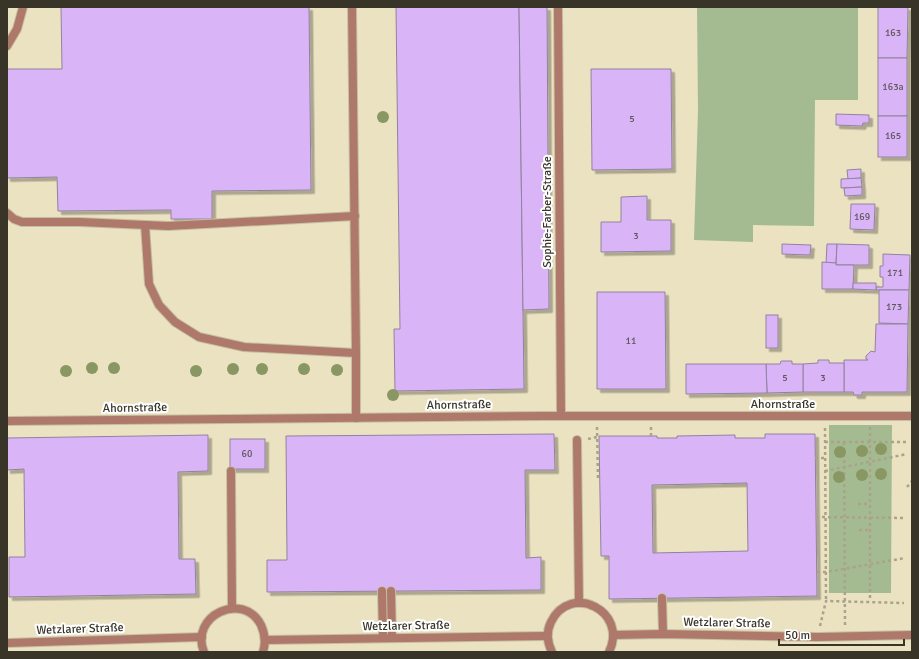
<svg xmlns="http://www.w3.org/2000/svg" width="919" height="659" viewBox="0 0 919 659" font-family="Signika,sans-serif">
	<defs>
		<filter id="shadow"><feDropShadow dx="3.5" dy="3.5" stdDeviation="0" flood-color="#0004"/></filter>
	</defs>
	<rect width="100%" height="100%" fill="#ebe2c2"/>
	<g fill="#a4bb92">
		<polygon points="697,7 858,7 858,100 815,100 814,226 753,225 753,242 694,240 698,110"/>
		<polygon points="829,425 892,425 891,593 829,593"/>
	</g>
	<g fill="#d9b5f7" stroke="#91829d" fill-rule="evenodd" filter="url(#shadow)">
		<polygon points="61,7 309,7 311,190 212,191 212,219 171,219 171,210 58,211 57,177 7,178 7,69 62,69"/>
		<polygon points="396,7 519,7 524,389 395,391 394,329 400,329"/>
		<polygon points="519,7 547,7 549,309 523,310"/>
		<polygon points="878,7 908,7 907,58 878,58"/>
		<rect x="878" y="58" width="29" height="58"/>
		<polygon points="591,69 671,69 672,169 592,170"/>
		<polygon points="836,114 869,115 869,123 863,123 862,126 836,125"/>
		<rect x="878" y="116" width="29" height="41"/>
		<polygon points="861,169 861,178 848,179 847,170"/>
		<polygon points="861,178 862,187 841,188 841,179"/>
		<polygon points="862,187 862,195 845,196 844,188"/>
		<polygon points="647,196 647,220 671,220 671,251 601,252 601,222 621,222 621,197"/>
		<polygon points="851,204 875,204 874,230 850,229"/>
		<polygon points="782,244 811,245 810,255 782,254"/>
		<polygon points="827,244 837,244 836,263 826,263"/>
		<polygon points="837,244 869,245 869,265 836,265"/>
		<polygon points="883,254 910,255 909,290 876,290 876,287 883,287 883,277 880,277 880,266 883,266"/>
		<polygon points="822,262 836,263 836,265 854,265 853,289 822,289"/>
		<polygon points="853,283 876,283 876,290 853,289"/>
		<polygon points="879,290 909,290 908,324 879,323"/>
		<polygon points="597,292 665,292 666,389 597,389"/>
		<rect x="766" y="315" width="12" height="33"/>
		<polygon points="876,324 908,324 907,392 862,392 862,395 854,395 853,392 844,392 844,360 868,360 866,359 866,356 871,351 875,352"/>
		<polygon points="818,360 829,360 829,363 844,363 844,392 803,392 803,364 818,363"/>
		<polygon points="781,361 792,361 792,364 803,364 803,392 767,393 766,364 780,364"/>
		<polygon points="686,364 766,364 767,393 686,394"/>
		<polygon points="554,434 555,470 525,470 526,558 541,557 541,590 267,592 267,560 287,560 286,436"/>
		<path d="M765,434H815L817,596L609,599V556H601L599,436H657V438H677V436L735,435V438H765ZM747,483L748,551L653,553L652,485Z"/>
		<polygon points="208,435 208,471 178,472 179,559 195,559 196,594 9,597 9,557 25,557 24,469 7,470 7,438"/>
		<rect x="230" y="439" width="35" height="30"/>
	</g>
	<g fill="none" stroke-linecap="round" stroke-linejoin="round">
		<defs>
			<g id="lane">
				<polyline points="352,7 356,353 356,418"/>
				<polyline points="7,46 17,29 23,7"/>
				<polyline points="7,213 14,219 22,222 80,222 168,226 355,216"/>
				<polyline points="145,225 149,284 159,305 175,322 199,337 244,347 356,353"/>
				<polyline points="382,591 383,638"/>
				<polyline points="391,591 392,638"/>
				<polyline points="662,598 663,634"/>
			</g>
			<g id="street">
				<polyline points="558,7 561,416"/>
				<polyline points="7,421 545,416 912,416"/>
				<polyline points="577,440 579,603"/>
				<polyline points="231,471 232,608"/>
				<polyline points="613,635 663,634 818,637 912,635"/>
				<polyline points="265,640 547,636"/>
				<polyline points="7,643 202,637"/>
				<path d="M204,652C189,616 243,590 261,625C265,634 266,643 263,652"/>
				<path d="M552,652C547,642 546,632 551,622C570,582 629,611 609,652"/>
			</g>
		</defs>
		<use href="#lane" stroke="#c7bfa3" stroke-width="10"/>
		<use href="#street" stroke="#c7bfa3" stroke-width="10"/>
		<g stroke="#aaa38a" stroke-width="2.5" stroke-dasharray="3 3" stroke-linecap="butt">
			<polyline points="597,427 598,480 600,480"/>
			<polyline points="651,427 651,436"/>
			<polyline points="870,427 870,601"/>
			<polyline points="825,428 826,601"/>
			<polyline points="588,439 597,437"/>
			<polyline points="825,442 908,442"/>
			<polyline points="844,442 845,625"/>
			<polyline points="815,458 825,458"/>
			<polyline points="825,471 907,454"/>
			<polyline points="907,487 912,481"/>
			<polyline points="858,504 870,504"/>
			<polyline points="816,517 906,518"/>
			<polyline points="859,530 870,530"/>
			<polyline points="817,572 826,572 905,558"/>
			<polyline points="820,626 826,601 904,603"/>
		</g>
		<use href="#lane" stroke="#ae786a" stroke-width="8"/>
		<use href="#street" stroke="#ae786a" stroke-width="8"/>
	</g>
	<g fill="#899762">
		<circle cx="383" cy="117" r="6"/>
		<circle cx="92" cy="368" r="6"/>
		<circle cx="114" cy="368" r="6"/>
		<circle cx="233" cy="369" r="6"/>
		<circle cx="262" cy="369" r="6"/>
		<circle cx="304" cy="369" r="6"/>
		<circle cx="337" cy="370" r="6"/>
		<circle cx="66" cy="371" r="6"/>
		<circle cx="196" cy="371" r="6"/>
		<circle cx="393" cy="395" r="6"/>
		<circle cx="881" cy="449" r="6"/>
		<circle cx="862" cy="451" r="6"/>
		<circle cx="840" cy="452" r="6"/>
		<circle cx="881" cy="474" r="6"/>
		<circle cx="862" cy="475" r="6"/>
		<circle cx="839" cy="477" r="6"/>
	</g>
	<g text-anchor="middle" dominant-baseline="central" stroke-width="4" stroke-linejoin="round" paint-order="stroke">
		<g font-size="10" fill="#60555c">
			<text x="893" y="33">163</text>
			<text x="893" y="87">163a</text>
			<text x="632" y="119">5</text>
			<text x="893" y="136">165</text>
			<text x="862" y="217">169</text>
			<text x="636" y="236">3</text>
			<text x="895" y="273">171</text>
			<text x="894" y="307">173</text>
			<text x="631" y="341">11</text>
			<text x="785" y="378">5</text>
			<text x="823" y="378">3</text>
			<text x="247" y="454">60</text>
		</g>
		<g font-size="12" fill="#383528" stroke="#fff">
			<text transform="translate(547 212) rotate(-90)">Sophie-Farber-Straße</text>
			<text x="783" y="404">Ahornstraße</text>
			<text transform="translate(459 405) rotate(-1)">Ahornstraße</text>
			<text transform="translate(135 408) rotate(-1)">Ahornstraße</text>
			<text transform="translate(727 623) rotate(1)">Wetzlarer Straße</text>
			<text transform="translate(406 626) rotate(-1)">Wetzlarer Straße</text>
			<text transform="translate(80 629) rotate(-2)">Wetzlarer Straße</text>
		</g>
	</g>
	<rect width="919" height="659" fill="none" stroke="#383528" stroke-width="16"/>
	<path d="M779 639v6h125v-6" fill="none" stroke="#383528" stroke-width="2"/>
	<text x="785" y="639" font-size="12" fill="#383528" stroke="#ffffff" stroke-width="3" paint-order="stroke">50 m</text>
</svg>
